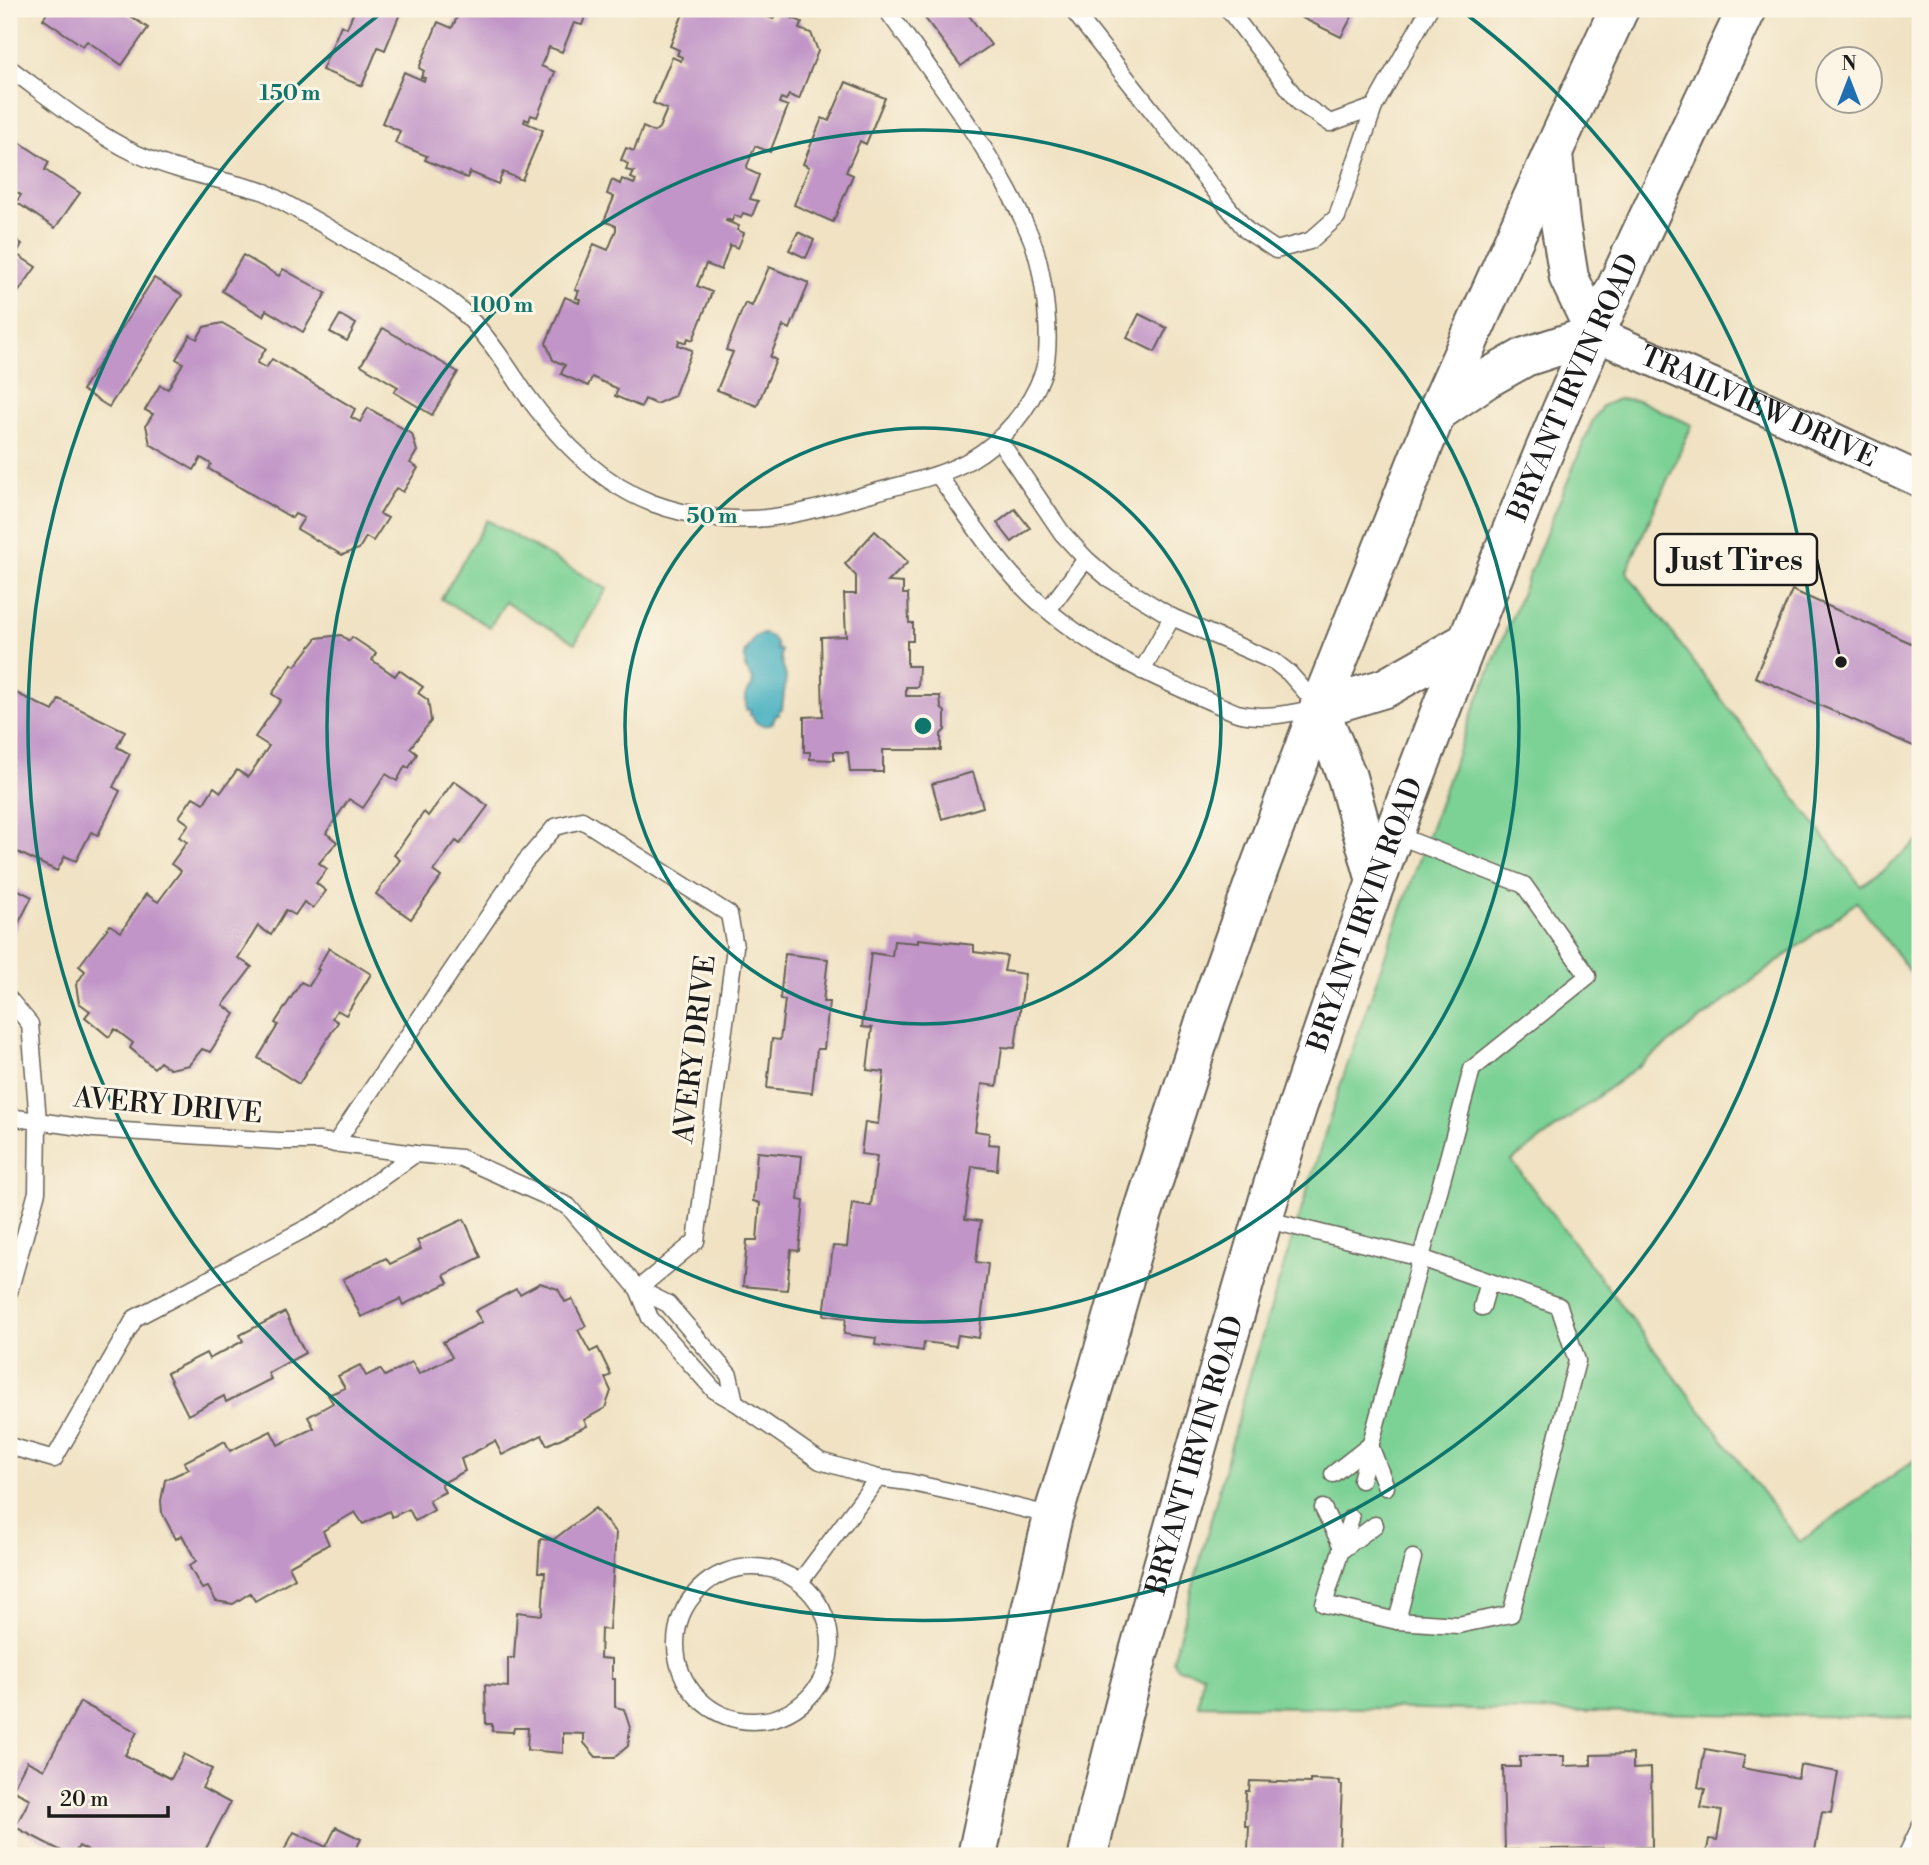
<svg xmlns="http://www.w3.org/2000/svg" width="1929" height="1865" viewBox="0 0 1929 1865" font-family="'Libre Bodoni',serif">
	<rect width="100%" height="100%" fill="#fcf5e5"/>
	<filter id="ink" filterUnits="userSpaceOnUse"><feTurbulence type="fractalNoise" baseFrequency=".0143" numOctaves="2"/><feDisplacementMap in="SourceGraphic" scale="14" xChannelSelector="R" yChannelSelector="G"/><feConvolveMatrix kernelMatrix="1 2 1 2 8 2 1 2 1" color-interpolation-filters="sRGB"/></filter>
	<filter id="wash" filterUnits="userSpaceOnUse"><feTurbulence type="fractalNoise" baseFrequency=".00686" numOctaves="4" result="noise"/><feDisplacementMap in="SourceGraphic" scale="28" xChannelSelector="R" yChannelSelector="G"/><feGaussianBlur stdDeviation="1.57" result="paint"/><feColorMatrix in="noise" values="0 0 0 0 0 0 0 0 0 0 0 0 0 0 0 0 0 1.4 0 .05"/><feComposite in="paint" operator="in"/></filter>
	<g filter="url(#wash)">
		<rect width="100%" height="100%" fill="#f0e2c3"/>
		<g fill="#7bd195" stroke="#4c7658" stroke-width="2">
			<polygon points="1618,399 1638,400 1692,425 1627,570 1628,574 1861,886 1920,840 1920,985 1857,902 1512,1161 1800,1542 1920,1456 1920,1718 1198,1705 1203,1674 1178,1668 1173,1660 1251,1371 1338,1092 1388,947 1469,721 1592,422 1602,406"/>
			<polygon points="487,520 607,589 575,643 505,602 490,627 441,599"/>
		</g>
		<path fill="#41aebf" stroke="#2e656e" stroke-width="2" d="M763,634C772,635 777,642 777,650H781V659L786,677L782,709L779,710V715H776L772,724C763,727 755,725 752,715H750V710H746V694L752,686L753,679L745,668V651H748V645H751C752,638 756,635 763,634Z"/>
		<g id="blocks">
			<g fill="#c195c7">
				<polygon points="50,9 120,9 148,28 122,65 87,41 83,46 43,19"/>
				<polygon points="355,9 402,9 385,50 378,47 362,86 322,70 341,25 347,28"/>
				<polygon points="461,9 580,9 579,11 586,14 582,25 574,23 562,52 549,47 541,66 555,72 537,117 531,115 529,121 525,119 524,122 543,130 522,180 503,172 498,184 470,172 467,178 425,160 427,156 395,143 400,131 382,123 404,72 424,81 425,78 421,77 424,71 419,68 438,22 452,28"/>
				<polygon points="685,9 749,9 773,19 777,12 802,22 799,29 811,33 818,51 799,99 789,95 786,100 781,98 779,103 788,106 770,152 755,146 747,166 748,170 759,175 750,199 758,201 752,216 743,213 741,218 734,215 732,221 727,219 726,221 739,226 737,230 744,233 738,248 730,245 721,270 706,264 697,286 712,292 693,340 688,338 686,343 679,340 678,345 692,350 674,396 656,404 645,399 641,407 615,396 618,389 592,377 588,386 561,374 565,365 553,360 546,343 565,297 579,303 580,299 576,298 579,291 575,290 594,244 608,250 616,230 616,226 604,221 614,197 607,194 612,180 620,184 622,179 634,184 636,180 631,178 634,172 626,170 628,164 621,160 626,148 634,151 643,127 654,132 659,128 667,109 653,103 672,57 681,61 682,57 677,55 679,50 670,46"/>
				<polygon points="922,9 964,9 991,45 961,66 922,14 924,12"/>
				<polygon points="1284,9 1356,9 1341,37"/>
				<polygon points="846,82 885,98 866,144 860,141 846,172 853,175 833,222 794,205 809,167 803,164 822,118 829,121"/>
				<polygon points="9,135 49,162 45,170 80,193 55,228 16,202 21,195 9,187"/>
				<polygon points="798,232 814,240 806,258 789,250"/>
				<polygon points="9,235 22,244 16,254 36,267 9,305"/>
				<polygon points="243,255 279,276 283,269 326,293 303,332 266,310 263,316 222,291"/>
				<polygon points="769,267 809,283 790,329 783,326 770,357 776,360 757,406 717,390 733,352 726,350 745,303 752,306"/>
				<polygon points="154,278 182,295 109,407 82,390"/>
				<polygon points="1139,314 1167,328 1155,352 1127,338"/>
				<polygon points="340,315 356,324 347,341 330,332"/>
				<polygon points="222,323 266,348 257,363 266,368 272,359 355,409 351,417 360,422 368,408 412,434 417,451 410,463 418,468 403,492 396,488 380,514 388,518 373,541 366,537 359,549 342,555 297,529 304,518 295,514 292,518 209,469 211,464 201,458 194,470 150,444 146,425 153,414 145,410 160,385 168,389 183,363 176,359 190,335 197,339 204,327"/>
				<polygon points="383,328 458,372 432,415 394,392 398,387 361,365"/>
				<polygon points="1015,509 1030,528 1012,542 997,523"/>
				<polygon points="875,531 908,562 888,582 903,583 903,594 908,594 909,623 913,623 913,641 907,641 907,666 919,666 918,687 906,687 906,696 940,696 941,708 945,712 945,730 941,734 941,750 883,750 883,772 850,772 848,752 834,752 834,760 810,759 810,752 804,752 804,717 823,716 821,637 846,636 844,594 856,594 856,576 845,564"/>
				<polygon points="1792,590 1920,647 1920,749 1755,677"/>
				<polygon points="341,635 349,641 352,637 376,653 372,660 395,676 399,670 423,687 418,693 428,700 431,721 410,748 417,754 409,768 405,766 397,781 386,774 363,808 349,799 326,833 337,842 319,863 327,869 316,883 326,891 313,908 304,902 295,915 286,910 271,935 258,926 238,958 252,967 223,1005 235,1014 210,1052 202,1049 189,1065 170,1069 160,1062 154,1068 130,1048 133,1043 115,1029 109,1037 85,1017 90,1011 79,1003 76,985 85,971 79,966 110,925 121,932 146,894 158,902 181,871 171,864 187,842 179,837 189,824 179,817 193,797 204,803 214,787 221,792 237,770 248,777 269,746 255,737 281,700 272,694 292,664 295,666 317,638"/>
				<polygon points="14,692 53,711 59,699 125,731 117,747 130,754 113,787 120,791 98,835 91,832 76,861 65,856 57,871 9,848 9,703"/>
				<polygon points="973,772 983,807 942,819 932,784"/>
				<polygon points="454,781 488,806 460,844 456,841 433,871 441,877 411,919 376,894 400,860 394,855 424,812 428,816"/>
				<polygon points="9,885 32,897 12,936 9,935"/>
				<polygon points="918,939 974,945 974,952 1007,956 1004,971 1025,974 1015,1048 1002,1047 997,1086 982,1084 975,1131 989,1133 988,1144 999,1145 997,1170 972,1166 965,1219 981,1221 976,1262 988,1264 979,1338 958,1335 956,1346 924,1342 923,1351 875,1345 876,1338 844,1334 846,1318 824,1315 833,1246 847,1247 852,1203 871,1206 877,1156 861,1154 865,1122 878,1124 884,1072 867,1070 872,1028 862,1027 871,953 892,956 894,941 918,943"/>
				<polygon points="329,948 371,974 346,1015 337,1010 332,1018 338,1022 299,1084 258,1058 278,1025 275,1023 301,982 309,986 319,970 317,969"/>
				<polygon points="785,954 828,959 823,1002 829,1002 824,1049 817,1049 812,1093 767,1088 772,1039 780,1040 785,1000 780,999"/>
				<polygon points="757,1152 802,1156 798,1200 804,1201 799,1251 791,1250 787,1290 743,1286 747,1240 757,1240 760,1203 753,1201"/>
				<polygon points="464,1219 481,1257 444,1275 448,1283 403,1305 400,1299 361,1317 343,1279 386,1258 390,1264 421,1249 417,1241"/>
				<polygon points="540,1283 558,1289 565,1302 572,1299 586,1326 578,1330 590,1352 598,1348 611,1375 605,1378 611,1391 605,1408 584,1420 587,1426 547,1445 542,1435 502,1455 495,1441 461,1459 465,1471 441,1484 445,1492 429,1500 434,1510 415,1521 409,1509 392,1517 389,1511 363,1524 355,1512 323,1531 329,1544 289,1566 295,1578 255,1601 250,1593 233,1604 216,1601 208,1587 202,1589 189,1566 196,1561 182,1535 176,1539 162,1513 161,1501 165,1480 189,1469 184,1462 225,1441 230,1451 271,1431 278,1445 314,1428 308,1417 333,1403 328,1395 345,1388 338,1376 360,1365 366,1376 380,1369 385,1376 412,1362 419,1374 452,1357 443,1342 482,1322 475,1311 516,1289 520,1294"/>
				<polygon points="285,1312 305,1353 268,1373 271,1379 226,1402 224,1396 188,1415 167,1373 206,1353 209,1359 243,1341 240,1335"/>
				<polygon points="595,1508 616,1533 609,1630 601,1629 600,1658 612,1659 612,1679 615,1679 615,1707 624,1709 630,1728 628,1746 615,1757 596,1757 584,1743 584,1734 563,1733 563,1753 527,1750 528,1728 514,1728 513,1732 492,1731 492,1724 486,1724 485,1685 508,1687 508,1658 514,1658 517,1612 542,1615 545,1572 538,1572 540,1539 553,1540"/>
				<polygon points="80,1702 137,1732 125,1755 171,1779 184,1754 212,1769 202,1788 230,1803 202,1856 98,1856 79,1846 73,1856 71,1856 15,1827 30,1799 12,1790 27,1761 44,1770"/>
				<polygon points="1705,1749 1745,1756 1742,1768 1798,1778 1800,1765 1838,1772 1831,1813 1822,1812 1814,1856 1706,1856 1709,1839 1717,1840 1722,1811 1701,1808 1705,1789 1698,1787"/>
				<polygon points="1633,1754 1633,1769 1651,1768 1652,1847 1505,1850 1503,1767 1520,1767 1520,1756 1564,1756 1564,1766 1591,1765 1591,1755"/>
				<polygon points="1310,1780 1340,1781 1340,1785 1342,1785 1339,1853 1342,1853 1342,1856 1245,1856 1246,1851 1248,1851 1249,1826 1245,1826 1246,1791 1249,1791 1250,1781 1310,1783"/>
				<polygon points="336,1827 361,1839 353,1856 281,1856 294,1832 326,1847"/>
			</g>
		</g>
	</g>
	<g filter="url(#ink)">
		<use href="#blocks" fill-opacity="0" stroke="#666156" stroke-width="2"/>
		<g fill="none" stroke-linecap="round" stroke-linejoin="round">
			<defs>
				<g id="lane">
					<polyline points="1072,9 1246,230 1276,250 1310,241 1337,217 1374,107"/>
					<polyline points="1228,9 1300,103 1330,123 1374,107 1429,9"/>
					<path d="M9,68C49,97 91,132 135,153C176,172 222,179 265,192C307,215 348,239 389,264C415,279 442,292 463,312C488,336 506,365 525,393C558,439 599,483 652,503C690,517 734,523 774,517C809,513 845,500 879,491C910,482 942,476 970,460C1003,441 1030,409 1043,373C1054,342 1043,263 1029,233C995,154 936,78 886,9"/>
					<polyline points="999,440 1062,533 1086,559 1108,578 1172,617 1275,662 1289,673 1318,706"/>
					<path d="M938,475C965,512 990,552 1022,586C1081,648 1160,680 1237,713C1265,720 1290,713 1318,708"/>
					<polyline points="1048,610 1086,559"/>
					<polyline points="1142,671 1172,617"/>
					<polyline points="9,999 30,1024 38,1121 37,1192 9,1292"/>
					<polyline points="9,1117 94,1129 278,1141 319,1141 415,1154 461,1158 568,1206 638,1289 650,1318 714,1390 735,1402 820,1461 878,1478 908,1482 971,1496 1053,1516"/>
					<polyline points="335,1144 525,862 555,827 582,820 729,914 735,947 696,1241 638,1289"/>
					<polyline points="1264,1219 1421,1258 1559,1306 1577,1361 1511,1614 1458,1625 1397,1621 1324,1604 1351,1518"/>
					<polyline points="638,1289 668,1304 729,1375 735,1402"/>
					<polyline points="1482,1307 1489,1282"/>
					<polyline points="1370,1445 1386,1487"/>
					<polyline points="9,1446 54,1459 135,1318 324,1219 415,1154"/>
					<polyline points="1333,1474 1370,1445"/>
					<polyline points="1361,1480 1472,1069 1588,976 1524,885 1394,834"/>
					<polyline points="1323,1508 1343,1549"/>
					<polyline points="1343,1549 1375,1525"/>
					<circle cx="753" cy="1644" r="77"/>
					<polyline points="800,1582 878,1478"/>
					<polyline points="1397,1621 1413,1558"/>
					<polyline points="1906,1856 1920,1827"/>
				</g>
				<g id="street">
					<path id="s1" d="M1596,334L1764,408L1920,480"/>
				</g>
				<g id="secondary">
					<polyline points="1436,413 1486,379 1525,357 1596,334 1569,278 1560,222 1553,154"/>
					<polyline points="1319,708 1347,777 1376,881"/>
					<polyline points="1319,708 1385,688 1468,641"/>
					<polyline points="977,1856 1017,1670 1053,1516 1095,1381 1142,1216 1205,1021 1259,869 1319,708 1436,414 1553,152 1619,9"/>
					<path id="s2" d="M1088,1856C1119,1715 1160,1576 1200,1436C1231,1329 1261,1221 1295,1114C1366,899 1448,686 1534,476C1599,318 1674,163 1747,9"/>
				</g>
			</defs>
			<use href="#lane" stroke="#666156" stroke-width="19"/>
			<use href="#street" stroke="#666156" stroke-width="37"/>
			<use href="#secondary" stroke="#666156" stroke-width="42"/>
			<use href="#lane" stroke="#fff" stroke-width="16"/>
			<use href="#street" stroke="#fff" stroke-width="33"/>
			<use href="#secondary" stroke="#fff" stroke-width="38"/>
		</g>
	</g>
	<g fill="none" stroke="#0f766e" stroke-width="3.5">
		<circle cx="923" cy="726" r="298"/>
		<circle cx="923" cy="726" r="596"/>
		<path d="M1462 11A895 895 0 1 1 384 11"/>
	</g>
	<g text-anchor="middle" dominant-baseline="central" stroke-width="6" stroke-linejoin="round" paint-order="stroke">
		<g font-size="28" fill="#1c1c1c" stroke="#fcf5e5">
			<text stroke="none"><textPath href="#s2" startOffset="1549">BRYANT IRVIN ROAD</textPath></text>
			<text stroke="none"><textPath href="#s1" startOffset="178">TRAILVIEW DRIVE</textPath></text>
			<text stroke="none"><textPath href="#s2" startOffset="982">BRYANT IRVIN ROAD</textPath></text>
			<text transform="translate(695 1049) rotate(-83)">AVERY DRIVE</text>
			<text transform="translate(168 1106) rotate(5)">AVERY DRIVE</text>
			<text stroke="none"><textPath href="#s2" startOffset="415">BRYANT IRVIN ROAD</textPath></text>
		</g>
	</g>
	<circle cx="923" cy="726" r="10" fill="#0f766e" stroke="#fcf5e5" stroke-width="3.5"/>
	<g font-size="21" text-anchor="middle" font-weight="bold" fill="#0f766e" stroke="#fcf5e5" stroke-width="6" stroke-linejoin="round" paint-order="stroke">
		<text x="290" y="100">150 m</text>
		<text x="502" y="312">100 m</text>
		<text x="712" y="523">50 m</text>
	</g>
	<path fill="none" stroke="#1c1c1c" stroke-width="2.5" d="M1841 662L1817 559"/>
	<circle fill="#1c1c1c" stroke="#fcf5e5" stroke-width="2.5" cx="1841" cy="662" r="7"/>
	<rect fill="#fcf5e5" stroke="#1c1c1c" stroke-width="2.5" x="1655" y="534" width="162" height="51" rx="7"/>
	<g font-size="30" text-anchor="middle" font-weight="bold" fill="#1c1c1c">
		<text x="1736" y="570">Just Tires</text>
	</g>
	<rect width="1929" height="1865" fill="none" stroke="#fcf5e5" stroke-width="35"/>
	<g transform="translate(1849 80)"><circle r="33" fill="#fcf5e5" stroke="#a29e95" stroke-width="2"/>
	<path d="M0-5L12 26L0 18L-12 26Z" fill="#1f6fb2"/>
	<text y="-10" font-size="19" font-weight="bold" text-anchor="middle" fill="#1c1c1c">N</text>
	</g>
	<path d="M49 1806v10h119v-10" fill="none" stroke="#1c1c1c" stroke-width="3.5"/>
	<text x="60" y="1806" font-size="21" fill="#1c1c1c" stroke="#fcf5e5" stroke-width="5" paint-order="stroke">20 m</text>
</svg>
